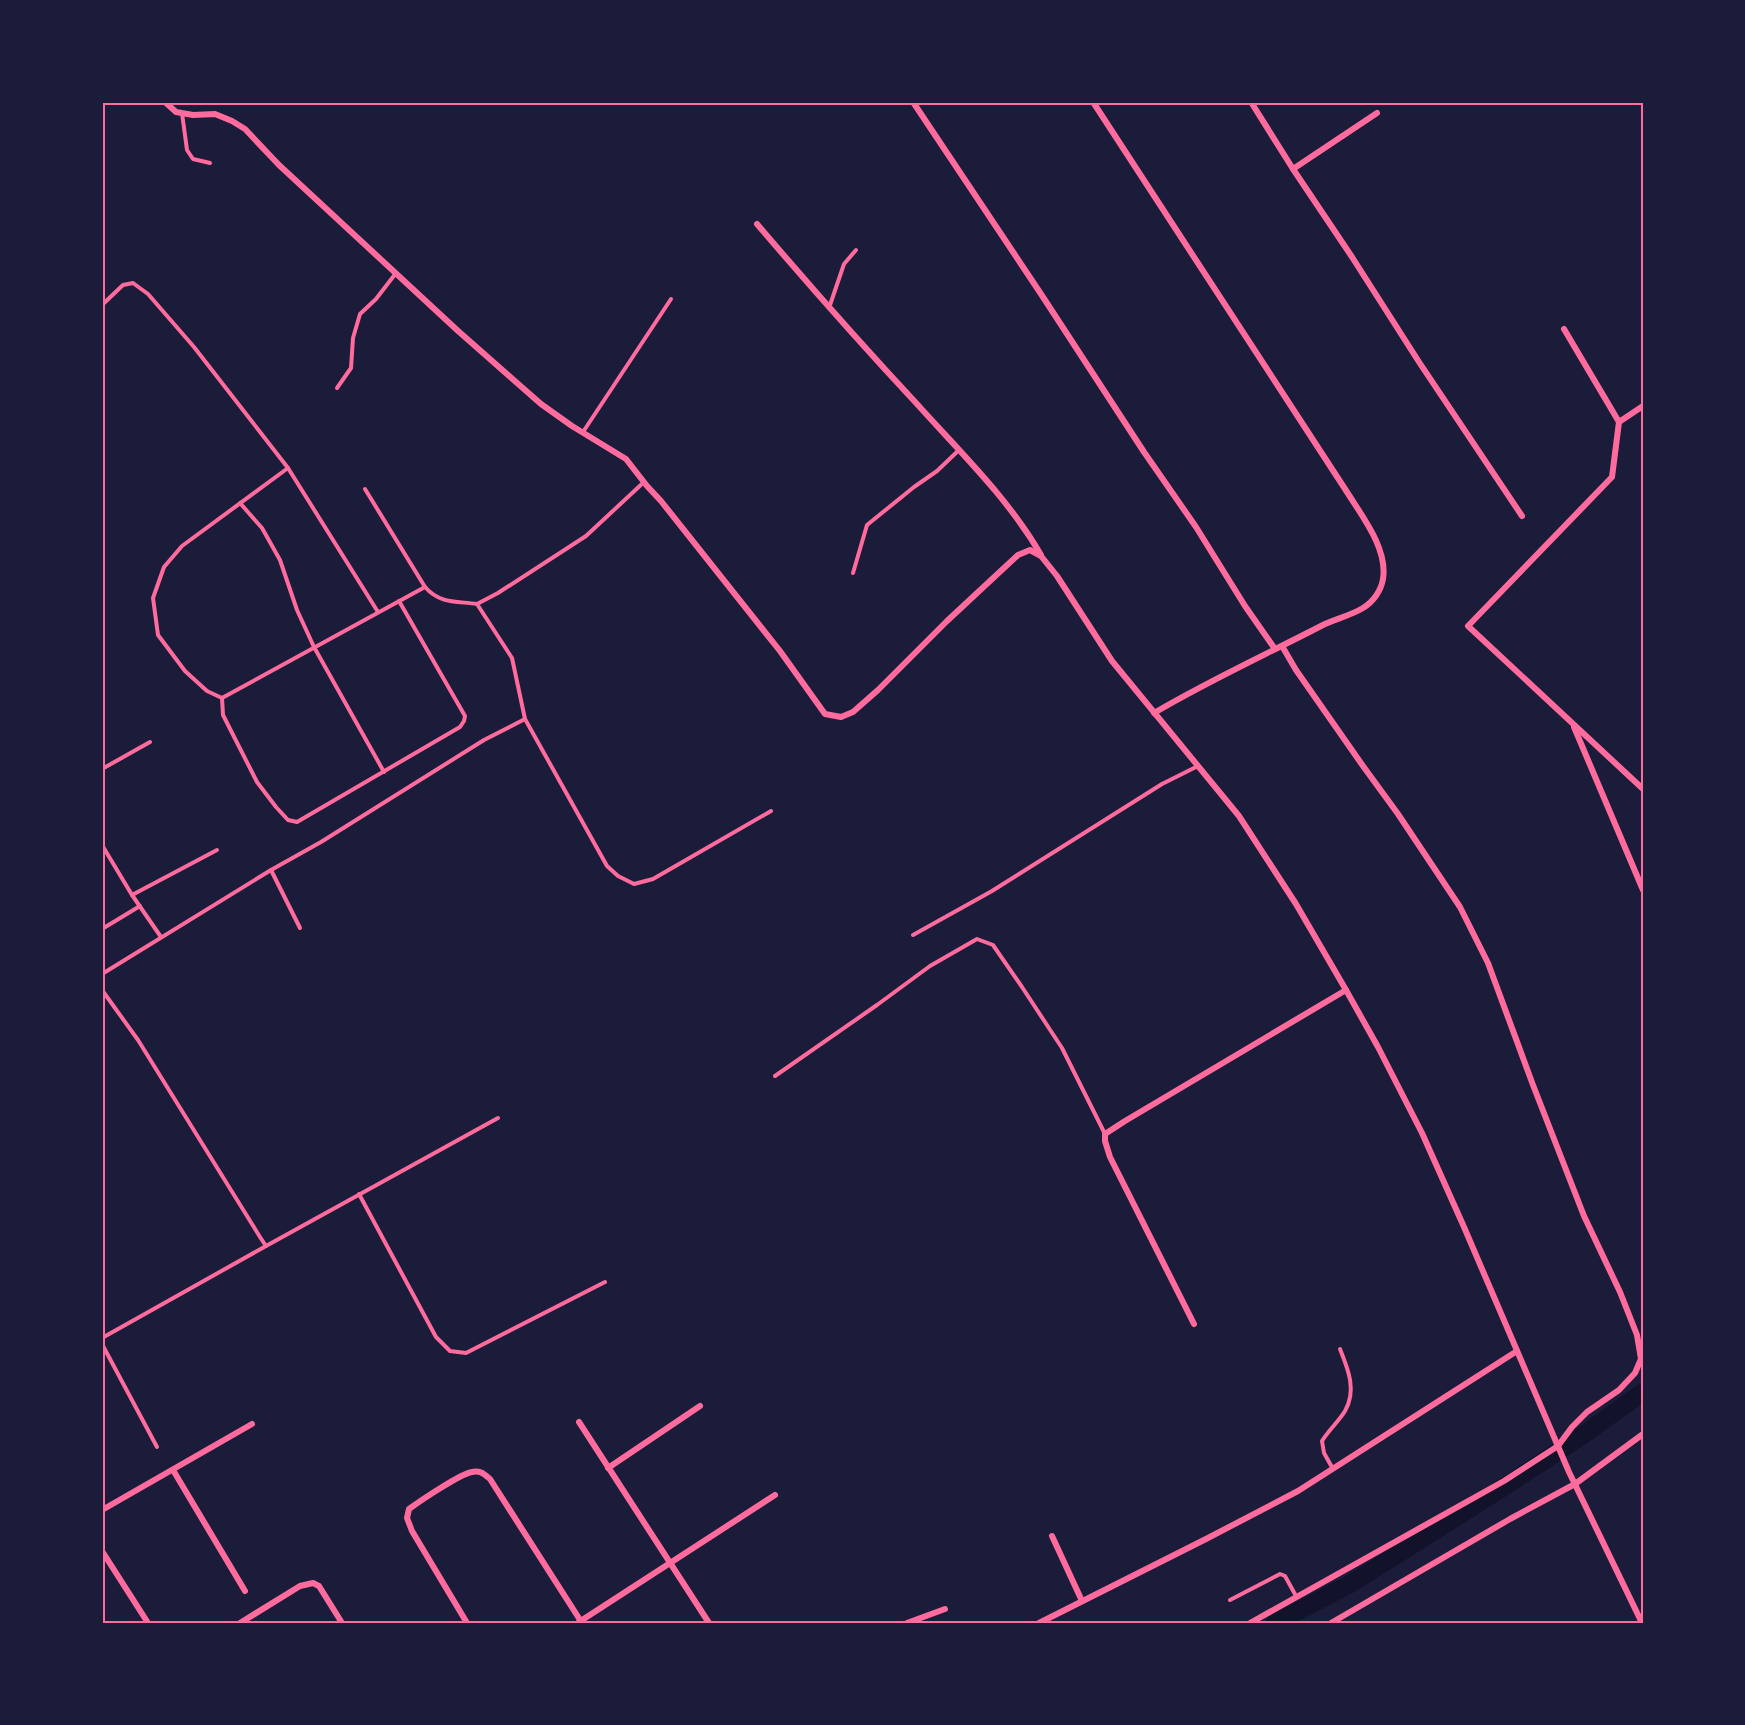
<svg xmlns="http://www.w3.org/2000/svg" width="1745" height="1725" viewBox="0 0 1745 1725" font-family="'Work Sans',sans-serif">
	<rect width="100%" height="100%" fill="#1b1b3a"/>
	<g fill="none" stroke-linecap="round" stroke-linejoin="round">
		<polyline stroke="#12122b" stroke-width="18" points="1275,1623 1352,1583 1504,1487 1583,1435 1643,1392"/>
		<g stroke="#ff6b9d" stroke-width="4">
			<polyline points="182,113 187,150 193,159 210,163"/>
			<polyline points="102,305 123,285 133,283 148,294 194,347 288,468 182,546 164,567 153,598 158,635 185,671 207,691 222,698 425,587"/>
			<polyline points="829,308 844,264 856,250"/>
			<polyline points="337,388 351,368 353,338 360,314 376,299 396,273"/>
			<polyline points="583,432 671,299"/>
			<polyline points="288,468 378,612"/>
			<polyline points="644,482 586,536 498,593 477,604 512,658 525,719 607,866 618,876 634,884 653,879 771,811"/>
			<path d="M365,489L425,587C440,604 456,601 477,604"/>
			<polyline points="240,503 262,528 280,560 297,610 314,647 384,772"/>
			<polyline points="853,573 867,525 914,487 937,471 959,450"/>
			<polyline points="222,698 223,715 257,782 276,807 288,820 297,822 460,727 464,721 465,716 399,601"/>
			<polyline points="102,769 150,742"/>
			<polyline points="102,845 132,895 161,937"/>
			<polyline points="271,870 300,928"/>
			<polyline points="132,895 217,850"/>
			<polyline points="102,929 140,906"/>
			<polyline points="913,935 992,891 1162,784 1198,766"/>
			<polyline points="102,974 271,870 321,842 484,740 525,719"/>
			<polyline points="102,990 138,1040 260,1237 266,1246 498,1118"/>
			<polyline points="775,1076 877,1005 930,966 977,939 993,945 1022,987 1062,1048 1105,1134"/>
			<polyline points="359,1194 436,1337 450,1351 466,1353 605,1282"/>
			<polyline points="102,1338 266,1246"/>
			<polyline points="102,1344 157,1447"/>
			<path d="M1333,1469L1324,1453L1322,1441C1328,1431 1339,1421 1345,1411C1357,1390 1348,1369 1340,1349"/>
			<polyline points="1230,1600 1280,1574 1285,1576 1296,1596"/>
		</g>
		<g stroke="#ff6b9d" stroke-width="6">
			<polyline points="165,102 176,112 193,115 215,114 232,121 245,129 279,165 457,330 541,404 572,426 626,459 647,486 661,501 780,651 825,714 841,717 853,712 878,690 947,621 1018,555 1030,550 1041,556 1057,576 1112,661 1239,816 1296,904 1346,990 1378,1047 1422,1133 1464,1227 1569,1472 1642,1623"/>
			<polyline points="913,102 1041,294 1144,452 1196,527 1245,606 1275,649"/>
			<path d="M1093,102L1347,492C1362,516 1388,549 1383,579C1381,591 1373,602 1363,608C1350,616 1334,619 1321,626C1265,655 1208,681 1154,713"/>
			<polyline points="1251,102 1293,169 1352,257 1419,362 1522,516"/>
			<polyline points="1293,169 1377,113"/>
			<path d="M757,224C809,285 862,345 917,404C961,453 1008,498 1041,555"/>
			<polyline points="1564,329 1619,422"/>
			<polyline points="1643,406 1619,422 1612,477 1468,626 1643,789"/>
			<polyline points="1574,727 1643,890"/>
			<polyline points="1194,1324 1110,1157 1105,1141 1105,1134 1125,1121 1346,990"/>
			<polyline points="579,1422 709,1623"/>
			<polyline points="608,1468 700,1406"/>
			<polyline points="173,1470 245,1591"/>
			<polyline points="102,1510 252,1424"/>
			<polyline points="1052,1536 1082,1601"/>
			<polyline points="102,1551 148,1623"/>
			<polyline points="579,1622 775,1495"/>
			<polyline points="240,1623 300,1586 313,1583 319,1586 342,1623"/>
			<path d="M467,1623L412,1531L407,1518L409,1509C420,1501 460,1474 472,1472C480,1470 484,1474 490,1479L582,1623"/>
			<polyline points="907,1623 945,1609"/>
			<polyline points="1039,1623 1206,1539 1298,1491 1517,1351"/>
			<polyline points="1250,1623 1504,1481 1558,1446 1572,1427 1587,1412 1619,1390 1635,1373 1641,1359 1637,1335 1620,1292 1584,1216 1533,1085 1488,963 1460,907 1398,814 1363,766 1296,670 1282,646"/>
			<polyline points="1331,1623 1510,1519 1575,1484 1643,1434"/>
		</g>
	</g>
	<rect width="1745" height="1725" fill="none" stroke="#1b1b3a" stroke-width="207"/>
	<rect x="104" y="104" width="1538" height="1518" fill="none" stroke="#ff6b9d" stroke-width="2"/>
</svg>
